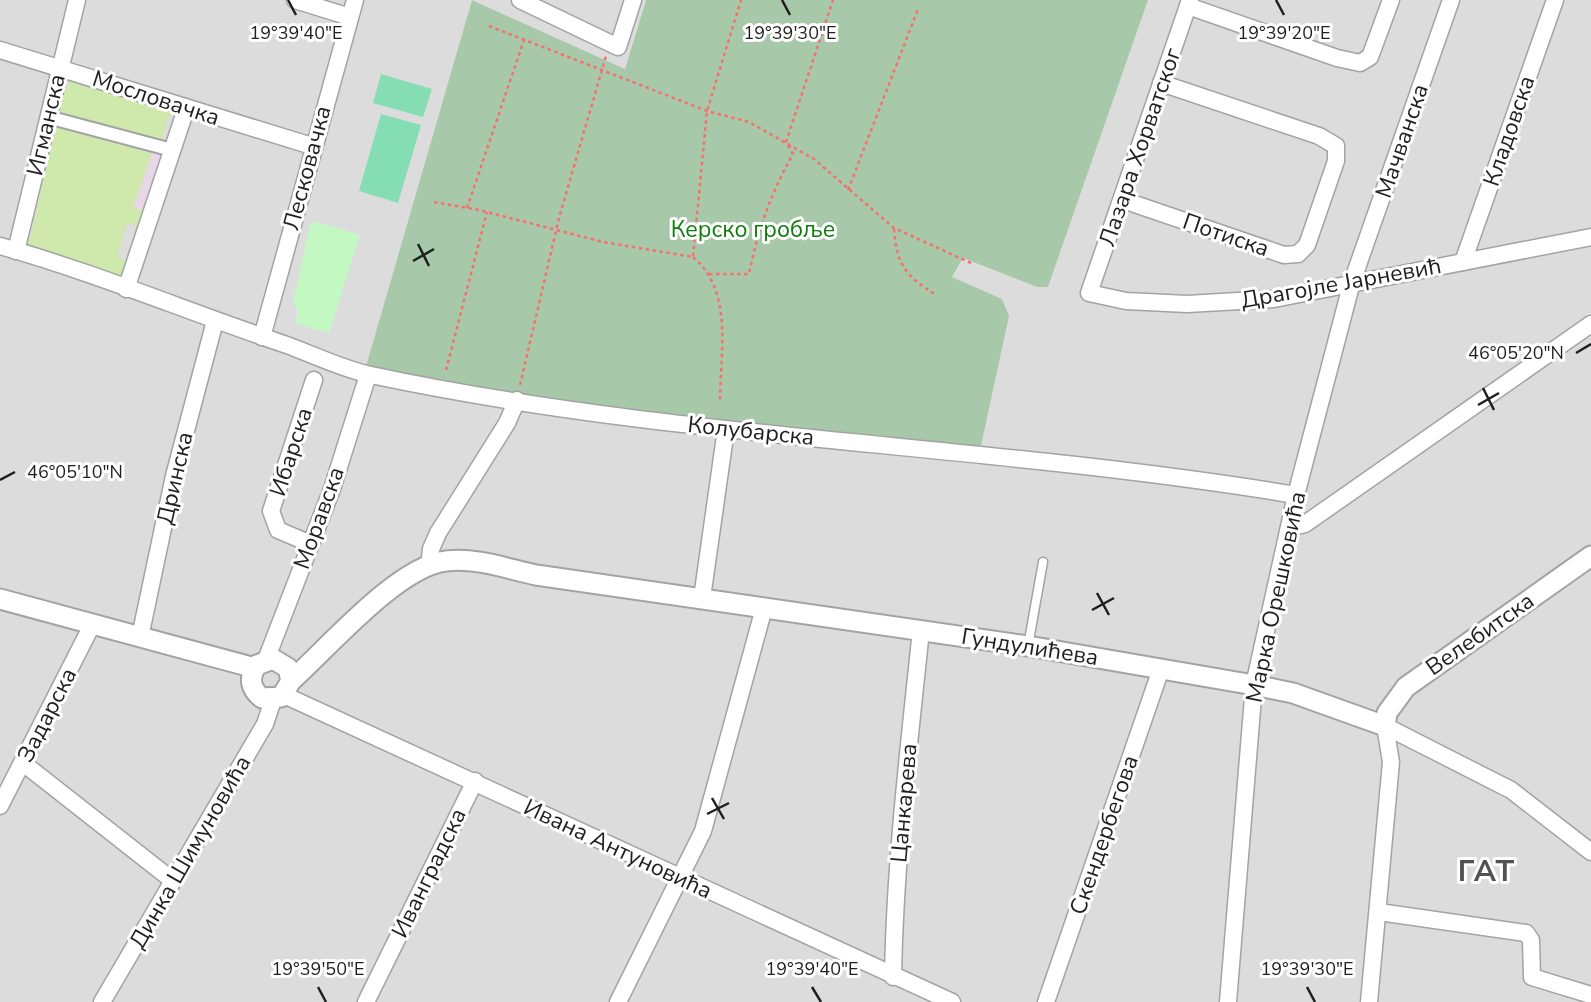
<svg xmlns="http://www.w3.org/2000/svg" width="1591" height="1002" viewBox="0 0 1591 1002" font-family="'Nunito Sans',sans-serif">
	<rect width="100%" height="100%" fill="#efebe5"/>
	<g fill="#dddcdc">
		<polygon points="0,0 472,0 364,377 1001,299 952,278 963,258 1037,287 1048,287 1148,0 1591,0 1591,1002 0,1002"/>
		<polygon points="472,0 646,0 625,69"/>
	</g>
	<polygon fill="#e8d7e7" points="153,150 162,153 142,211 133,208"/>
	<polygon fill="#cfe8ac" points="71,74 173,107 174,115 168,117 160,144 153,151 133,207 142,211 138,226 127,223 117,257 127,261 122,285 30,253 31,246 20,243 21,238 30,239 57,119 57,88 68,86"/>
	<polygon fill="#a7c8a9" points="472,0 625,69 646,0 1148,0 1048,287 1037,287 963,258 952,277 1002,299 1009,316 980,450 715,432 363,377"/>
	<polygon fill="#c4f8c3" points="317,222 360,235 329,333 295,323 298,311 293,302 310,225"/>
	<g fill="#85ddb3">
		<polygon points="381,74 432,89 423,117 373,103"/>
		<polygon points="381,114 421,125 398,203 359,191"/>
	</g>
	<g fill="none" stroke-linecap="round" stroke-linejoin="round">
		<defs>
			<polyline id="service" points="1028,646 1043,562"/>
			<polyline id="pedestrian" points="59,120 172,150"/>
			<g id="minor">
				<polyline points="295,0 350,17"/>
				<polyline points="520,0 618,47 633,0"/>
				<polyline points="1190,0 1089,293 1126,301 1187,304 1274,299 1591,237"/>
				<polyline points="1188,6 1337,58 1360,63 1370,57 1391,0"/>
				<polyline points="0,50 312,146"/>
				<polyline points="1123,200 1284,255 1298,254 1307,245 1336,161 1336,146 1319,136 1161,83"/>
				<path d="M0,246C96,273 189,312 284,344C312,354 342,369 371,375C676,440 990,444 1296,495"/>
				<polyline points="16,251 77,0"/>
				<polyline points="1463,262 1555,0"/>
				<polyline points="126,289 186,109"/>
				<polyline points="262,337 355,0"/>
				<polyline points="1289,528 1305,524 1591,324"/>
				<polyline points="311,544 278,530 271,511 314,380"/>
				<polyline points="429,566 431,549 438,533 507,423 517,400"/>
				<polyline points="702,598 726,429"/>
				<polyline points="140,637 174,476 215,321"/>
				<polyline points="266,660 332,489 368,375"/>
				<polyline points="284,695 952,1002"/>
				<polyline points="1385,726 1511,790 1591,852"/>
				<polyline points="23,763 172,880"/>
				<polyline points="0,806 93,623"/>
				<polyline points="1379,912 1526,933 1531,940 1532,977 1591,995"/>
				<path d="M893,977C895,861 909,746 921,630"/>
				<polyline points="102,1002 265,724 273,700"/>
				<polyline points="366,1002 475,781"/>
				<polyline points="618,1002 703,831 764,608"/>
				<polyline points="1046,1002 1161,669"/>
				<polyline points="1228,1002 1254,685 1296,495 1352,282 1451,0"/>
				<polyline points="1369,1002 1391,762 1385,726"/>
			</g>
			<g id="tertiary">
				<polyline points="0,599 255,668"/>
				<path d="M291,681L288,668L273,659L257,665C248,677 250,689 262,698L281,697L291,681C328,648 398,566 446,561C475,557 508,569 536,575L1028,646L1254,685L1293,693L1385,726L1387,713L1406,687L1591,556"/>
			</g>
		</defs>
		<use href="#service" stroke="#a3a3a3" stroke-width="11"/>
		<use href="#pedestrian" stroke="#a3a3a3" stroke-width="16"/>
		<use href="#minor" stroke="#a3a3a3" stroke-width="19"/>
		<use href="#tertiary" stroke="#a3a3a3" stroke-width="23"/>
		<g stroke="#f7706f" stroke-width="2.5" stroke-dasharray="3.5 3.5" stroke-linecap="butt">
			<polyline points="489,26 707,111 749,122 814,159 894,228 971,263"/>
			<polyline points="848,190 918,9"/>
			<polyline points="434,202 479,210 603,242 693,257 707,111 741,0"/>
			<polyline points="467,208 524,40"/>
			<path d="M894,229C897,266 905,275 936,295"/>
			<path d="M693,257C734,291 720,354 720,403"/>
			<path d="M709,274H749C759,227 770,195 793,154L786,142L833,0"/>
			<polyline points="446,370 487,212"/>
			<polyline points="520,385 559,218 606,56"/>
		</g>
		<use href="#service" stroke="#fff" stroke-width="8"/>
		<use href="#pedestrian" stroke="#fff" stroke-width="12"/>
		<use href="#minor" stroke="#fff" stroke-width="16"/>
		<use href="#tertiary" stroke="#fff" stroke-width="19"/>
	</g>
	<path fill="none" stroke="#1f1f1f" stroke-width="2.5" d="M288,0L296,15M782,0L790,15M1276,0L1284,15M418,244L429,266M413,261L434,249M1576,353L1591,344M1483,388L1494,410M1478,405L1499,393M0,480L15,472M1097,593L1109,615M1092,610L1114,598M712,798L724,819M707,814L729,803M318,987L326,1002M812,987L821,1002M1307,987L1315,1002"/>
	<g text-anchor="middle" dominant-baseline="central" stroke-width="6" stroke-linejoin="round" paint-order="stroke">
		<g font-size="23" fill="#1f1f1f" stroke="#fff">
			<text transform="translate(156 98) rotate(18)">Мословачка</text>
			<text transform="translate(46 125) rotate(-77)">Игманска</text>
			<text transform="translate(1509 131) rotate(-71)">Кладовска</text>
			<text transform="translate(1402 141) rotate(-71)">Мачванска</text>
			<text transform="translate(1140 147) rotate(-71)">Лазара Хорватског</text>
			<text transform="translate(307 168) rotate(-75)">Лесковачка</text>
			<text transform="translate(1226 235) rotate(19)">Потиска</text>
			<text transform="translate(1341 283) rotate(-10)">Драгојле Јарневић</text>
			<text transform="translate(751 431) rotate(6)">Колубарска</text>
			<text transform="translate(291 452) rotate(-72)">Ибарска</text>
			<text transform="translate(175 478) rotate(-77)">Дринска</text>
			<text transform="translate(319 518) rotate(-70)">Моравска</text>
			<text transform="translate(1276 597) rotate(-78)">Марка Орешковића</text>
			<text transform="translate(1480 634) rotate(-35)">Велебитска</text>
			<text transform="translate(1030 647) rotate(9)">Гундулићева</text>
			<text transform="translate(47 715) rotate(-63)">Задарска</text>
			<text transform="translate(904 803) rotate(-85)">Цанкарева</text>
			<text transform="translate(1104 835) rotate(-71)">Скендербегова</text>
			<text transform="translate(618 849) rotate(25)">Ивана Антуновића</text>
			<text transform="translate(190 852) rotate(-60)">Динка Шимуновића</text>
			<text transform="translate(429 873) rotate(-64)">Иванградска</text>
		</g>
		<g font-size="23" fill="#0f7c0e" stroke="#fff">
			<text x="753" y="229">Керско гробље</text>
		</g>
		<g font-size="30" font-weight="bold" letter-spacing="2" fill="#525252" stroke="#fff">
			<text x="1487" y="871">ГАТ</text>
		</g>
	</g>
	<g font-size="18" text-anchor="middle" fill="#1f1f1f" stroke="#fff" stroke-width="6" stroke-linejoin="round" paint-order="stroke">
		<text x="296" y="39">19°39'40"E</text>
		<text x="1284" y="39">19°39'20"E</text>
		<text x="790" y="39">19°39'30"E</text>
		<text x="1516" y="359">46°05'20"N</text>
		<text x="75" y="478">46°05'10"N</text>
		<text x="318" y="975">19°39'50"E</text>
		<text x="812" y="975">19°39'40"E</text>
		<text x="1307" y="975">19°39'30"E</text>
	</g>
</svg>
